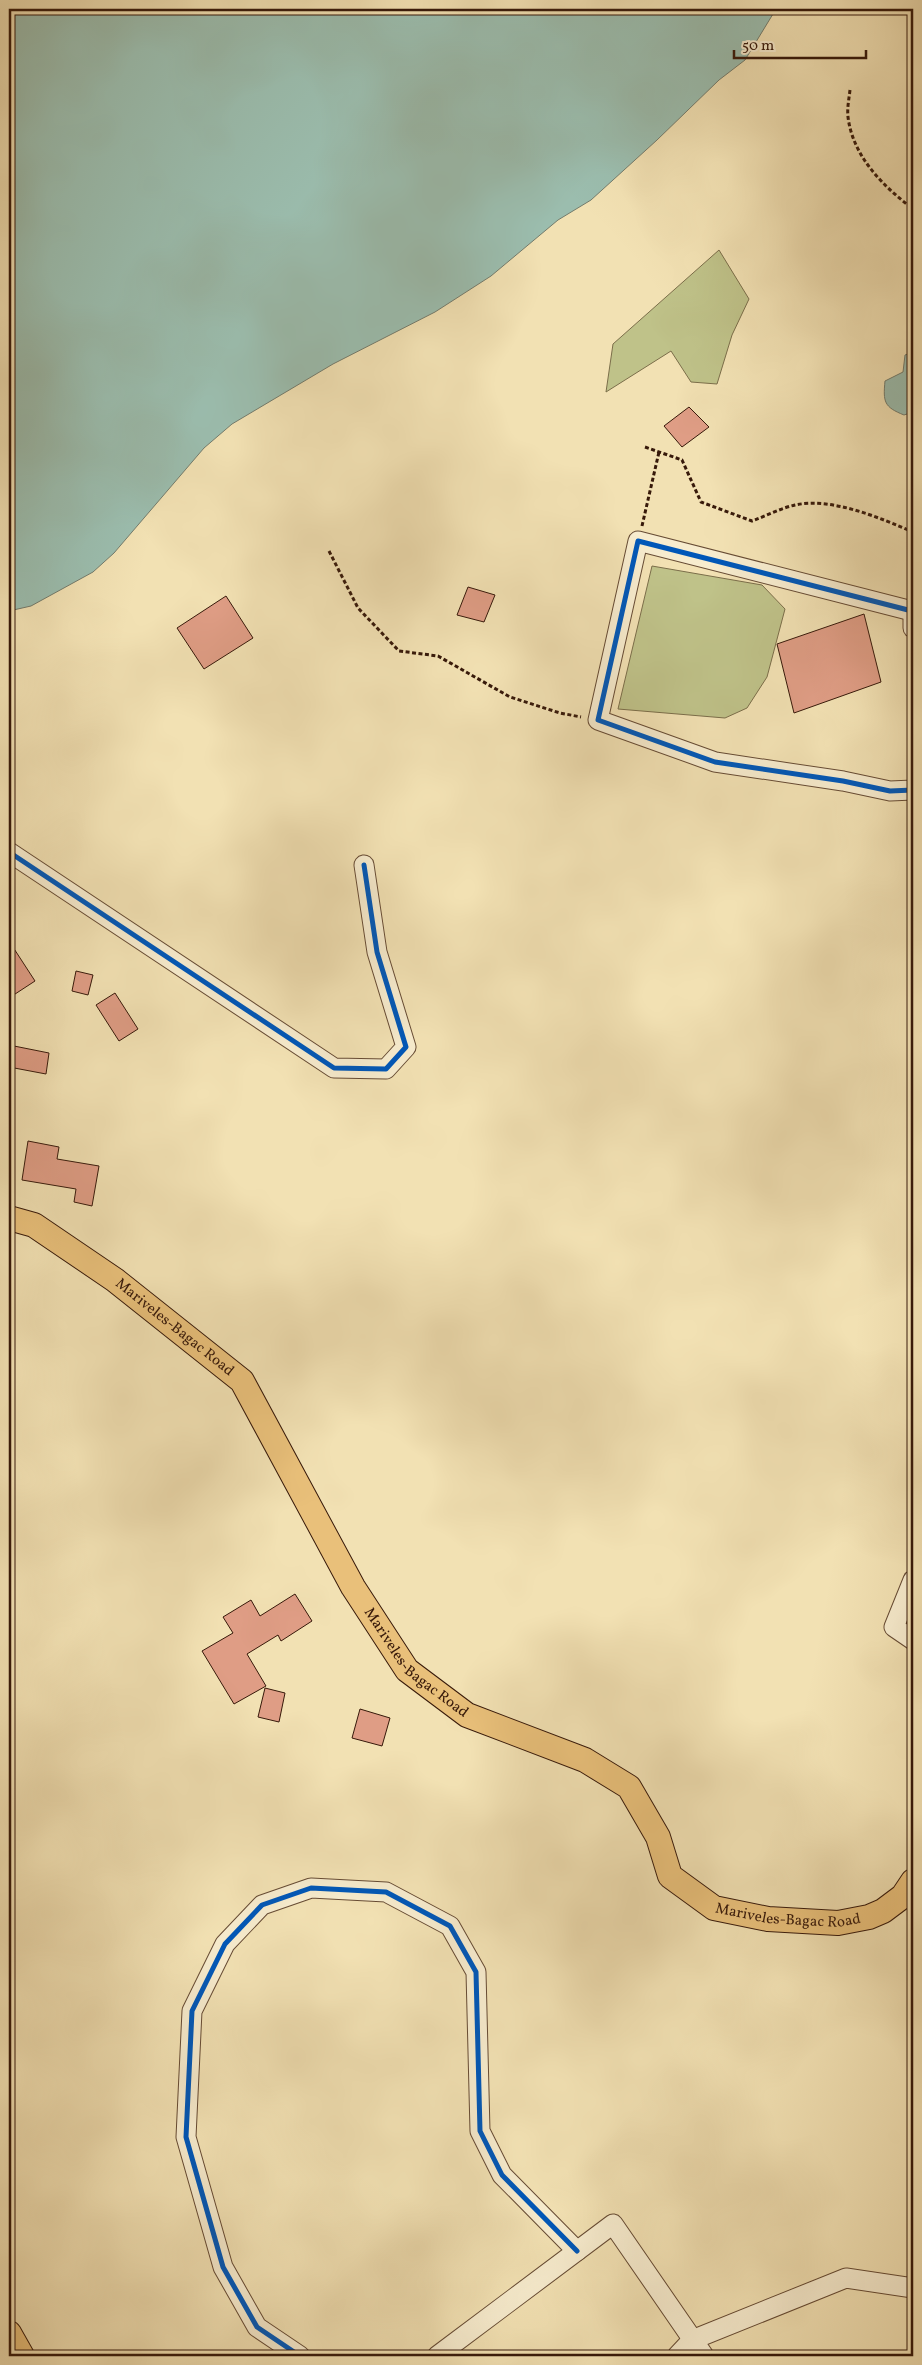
<svg xmlns="http://www.w3.org/2000/svg" width="922" height="2365" viewBox="0 0 922 2365" font-family="Vollkorn,serif">
	<rect width="100%" height="100%" fill="#f2e1b3"/>
	<filter id="stains"><feTurbulence type="fractalNoise" baseFrequency=".004" numOctaves="4"/><feColorMatrix values="0 0 0 0 .2 0 0 0 0 .09 0 0 0 0 .02 0 0 0 .5 -.17"/></filter>
	<radialGradient id="worn" r=".72"><stop offset=".6" stop-color="#630" stop-opacity="0"/><stop offset="1" stop-color="#630" stop-opacity=".3"/></radialGradient>
	<g fill="#bfc289" stroke="#7b6e4a">
		<polygon points="719,250 749,299 732,335 717,384 691,382 671,351 606,392 613,344"/>
		<polygon points="652,566 762,585 785,609 767,677 747,708 725,718 618,709"/>
	</g>
	<g fill="#9bbdae" stroke="#737b6c">
		<polygon points="9,9 776,9 745,60 719,80 657,140 591,200 558,220 491,276 435,312 333,364 232,424 204,448 114,553 93,572 31,606 9,611"/>
		<path d="M913,352V412L904,415C884,407 883,402 885,381L903,372L905,355Z"/>
	</g>
	<g fill="#df9d85" stroke="#37190a">
		<polygon points="689,407 709,427 682,447 664,426"/>
		<polygon points="468,587 495,595 484,622 457,615"/>
		<polygon points="226,596 253,638 204,669 177,628"/>
		<polygon points="864,614 881,682 794,713 777,644"/>
		<polygon points="9,941 35,981 9,998"/>
		<polygon points="76,971 93,975 88,995 72,991"/>
		<polygon points="115,993 138,1029 119,1041 96,1005"/>
		<polygon points="9,1045 49,1053 46,1074 9,1067"/>
		<polygon points="28,1141 59,1147 57,1159 99,1166 92,1206 74,1202 76,1189 22,1180"/>
		<polygon points="295,1594 312,1621 281,1641 278,1635 247,1654 266,1686 234,1704 202,1651 233,1633 223,1617 251,1600 260,1616"/>
		<polygon points="265,1688 285,1693 279,1722 258,1717"/>
		<polygon points="360,1709 390,1718 382,1746 352,1738"/>
	</g>
	<g fill="none" stroke-linecap="round" stroke-linejoin="round">
		<defs>
			<g id="minor">
				<polyline points="913,610 913,628"/>
				<polyline points="912,611 638,541 598,720 715,762 843,781 890,791 913,790"/>
				<polyline points="9,852 334,1068 386,1069 406,1047 377,952 364,865"/>
				<polyline points="913,1580 894,1627 913,1640"/>
				<polyline points="300,2356 257,2327 223,2267 186,2137 192,2011 225,1944 262,1905 311,1888 386,1892 450,1926 476,1972 480,2131 502,2175 577,2251"/>
				<polyline points="437,2356 613,2224 704,2356"/>
				<polyline points="677,2356 692,2340 846,2278 913,2288"/>
			</g>
			<g id="major">
				<path id="s1" d="M9,1218L34,1225L115,1280L242,1381L353,1587L407,1670L467,1715L585,1760L629,1787L658,1837L670,1876L714,1908L768,1919L838,1923L869,1917L883,1911L903,1896L913,1881"/>
				<polyline points="9,2333 22,2356"/>
			</g>
		</defs>
		<use href="#minor" stroke="#664b34" stroke-width="21"/>
		<use href="#major" stroke="#37190a" stroke-width="26"/>
		<g stroke="#37190a" stroke-width="3" stroke-dasharray="4 2.5" stroke-linecap="butt">
			<path d="M850,90C849,99 847,108 848,117C853,157 883,186 913,209"/>
			<path d="M645,447L682,460L701,502L752,521C766,516 781,508 795,505C832,497 880,518 913,532"/>
			<polyline points="642,526 659,452"/>
			<polyline points="329,551 358,608 399,651 438,656 510,697 560,713 581,717"/>
		</g>
		<use href="#minor" stroke="#f7ecce" stroke-width="19"/>
		<use href="#major" stroke="#e9c07a" stroke-width="24"/>
		<defs>
			<g id="cycleway">
				<polyline points="912,611 638,541 598,720 715,762 843,781 890,791 913,790"/>
				<polyline points="9,852 334,1068 386,1069 406,1047 377,952 364,865"/>
				<polyline points="300,2356 257,2327 223,2267 186,2137 192,2011 225,1944 262,1905 311,1888 386,1892 450,1926 476,1972 480,2131 502,2175 577,2251"/>
			</g>
		</defs>
		<use href="#cycleway" stroke="#f7ecce" stroke-width="8"/>
		<use href="#cycleway" stroke="#0057b8" stroke-width="5"/>
	</g>
	<g text-anchor="middle" dominant-baseline="central" stroke-width="5" stroke-linejoin="round" paint-order="stroke">
		<g font-size="15" fill="#37190a" stroke="#f7ecce">
			<text stroke="none"><textPath href="#s1" startOffset="200">Mariveles-Bagac Road</textPath></text>
			<text stroke="none"><textPath href="#s1" startOffset="620">Mariveles-Bagac Road</textPath></text>
			<text stroke="none"><textPath href="#s1" startOffset="1100">Mariveles-Bagac Road</textPath></text>
		</g>
	</g>
	<rect width="922" height="2365" fill="none" stroke="#f2e1b3" stroke-width="30"/>
	<rect x="10" y="10" width="902" height="2345" fill="none" stroke="#37190a" stroke-width="2.5"/>
	<rect x="15" y="15" width="892" height="2335" fill="none" stroke="#37190a"/>
	<path d="M734 50v8h132v-8" fill="none" stroke="#37190a" stroke-width="2.5"/>
	<text x="742" y="50" font-size="15" fill="#37190a" stroke="#f7ecce" stroke-width="4" paint-order="stroke">50 m</text>
	<rect width="100%" height="100%" filter="url(#stains)"/>
	<rect width="100%" height="100%" fill="url(#worn)"/>
</svg>
